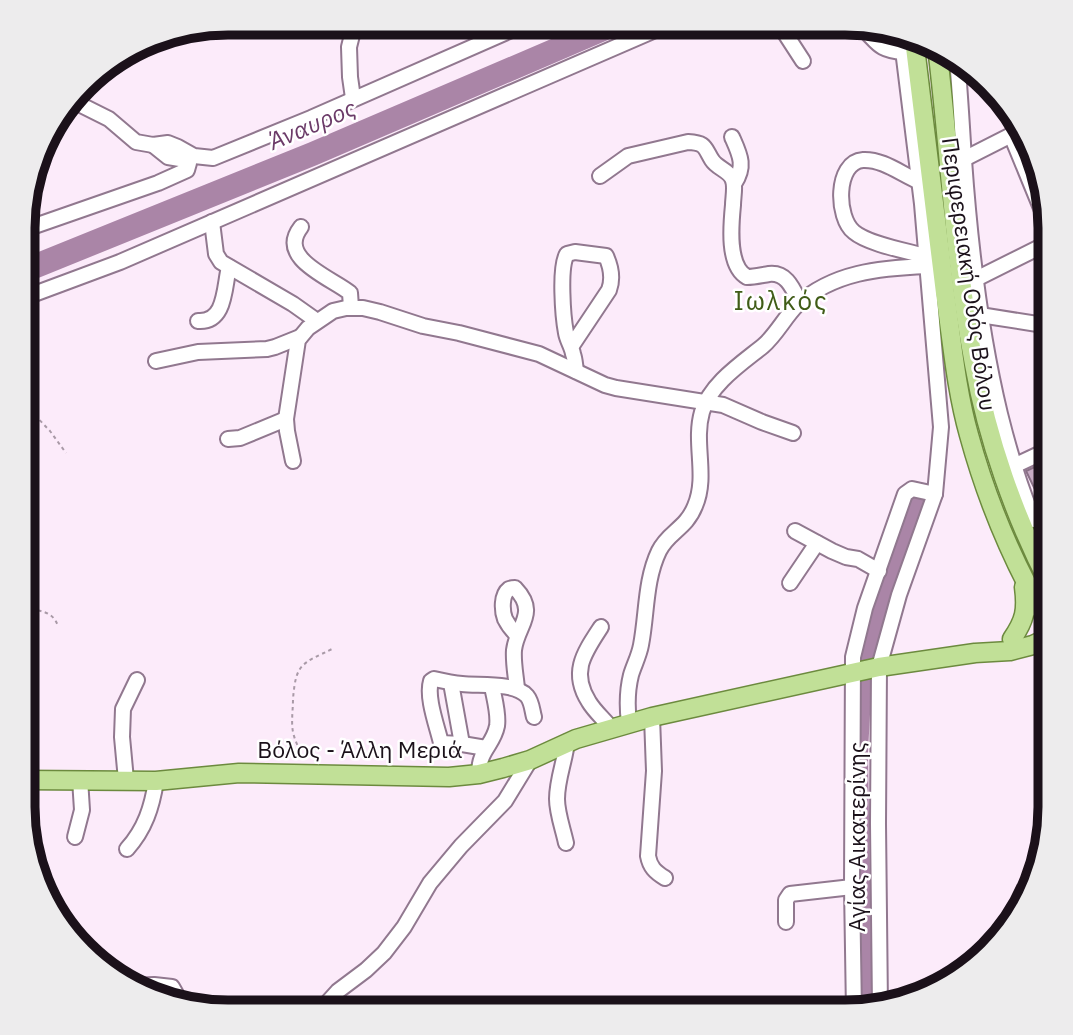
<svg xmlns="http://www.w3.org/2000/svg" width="1073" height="1035" viewBox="0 0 1073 1035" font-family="'IBM Plex Sans',sans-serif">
	<rect width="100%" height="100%" fill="#fcebfa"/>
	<g fill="#aa85a7">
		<polygon points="586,24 645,24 317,165 26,283 26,257 308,143"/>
		<polygon points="908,497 926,500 914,530 873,657 868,752 872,1009 859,1012 855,657"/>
	</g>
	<polygon fill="#c7abc4" stroke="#897086" stroke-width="2" points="1050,460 1050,501 1042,504 1026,471"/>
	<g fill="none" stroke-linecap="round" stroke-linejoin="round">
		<defs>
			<g id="minor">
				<polyline points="779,24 803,61"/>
				<path d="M856,24C877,37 873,50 903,52"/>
				<path d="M957,59C960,92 962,126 964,160C970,245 980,331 1000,414C1009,450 1019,486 1034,520L1050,513"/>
				<polyline points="353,98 350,77 349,47 355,23"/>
				<polyline points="71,100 109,119 136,142 153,145 168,143 178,147 194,156 213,158 311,118 525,24"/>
				<polyline points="1011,135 1050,230"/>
				<path d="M732,137C740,155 746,166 734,184"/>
				<polyline points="964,159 1023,129"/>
				<path d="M600,176L628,156L688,142C706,143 704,147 712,160C717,168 728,170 732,178C736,185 733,197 733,205C731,225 727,266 747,277C755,277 762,275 769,274C787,272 793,289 800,303"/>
				<path d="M918,181C901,174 883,159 863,160C835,162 836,218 854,232C868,244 907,251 925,256"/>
				<polyline points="212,222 216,254 221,262 293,304 317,321"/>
				<path d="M301,227C276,259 332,278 350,293L351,307"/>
				<polyline points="26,229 158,183 187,170 189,163 186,160 168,157 153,145"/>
				<polyline points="976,279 1050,242"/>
				<polyline points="26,297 120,262 669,24"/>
				<polyline points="980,315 1050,326"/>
				<path d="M198,321C226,323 224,287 229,267"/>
				<path d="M571,347L609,290C613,279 611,267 606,256L575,252L567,254C559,267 563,317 566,333C567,340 572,347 573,354C575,359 575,365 576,371"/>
				<polyline points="156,361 198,352 267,349 275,347 300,337"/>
				<polyline points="228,439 240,438 286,419"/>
				<polyline points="293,461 287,431 286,419 298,340 308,328 333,311 346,308 363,308 380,312 423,326 459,333 539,354 605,385 616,388 723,405 762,422 793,433"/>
				<polyline points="1014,466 1050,449"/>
				<polyline points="795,531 832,551 846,557 858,559 879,571"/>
				<polyline points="790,583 817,543"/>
				<path d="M601,627C584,653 570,672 589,702C595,712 604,719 611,728"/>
				<path d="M516,634C512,630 508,625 505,619C502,611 501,595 509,589C511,588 513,588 515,588C539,613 517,625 514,650C513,663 516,676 517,689"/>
				<polyline points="1041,642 1050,662"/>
				<polyline points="451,683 462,744"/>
				<path d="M652,717L654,771L648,856C650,867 655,872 665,878"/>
				<path d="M629,723C627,707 627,691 631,675C634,665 639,656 641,645C647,614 645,580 659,551C668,532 686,529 695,506C708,476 693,443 702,412C710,384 742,363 763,346C776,335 785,317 797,305C833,272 880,268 927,266"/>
				<path d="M486,748L462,744L441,743C437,726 426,697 431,681L434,679C443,681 452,683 462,684C479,686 515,682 527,696C532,702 532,710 534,717"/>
				<path d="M479,774C479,749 493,746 497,726C499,714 494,698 492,686"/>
				<polyline points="126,780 122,737 123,709 137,680"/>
				<polyline points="75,837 82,810 80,779"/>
				<path d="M566,843C563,829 557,813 557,799C557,779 565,761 567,742"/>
				<path d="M127,849C145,829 152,807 156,781"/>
				<polyline points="786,922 786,900 790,894 852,887"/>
				<polyline points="131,986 154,985 172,987 176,994 176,1001"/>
				<polyline points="880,1007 878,824 879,667 899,595 935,494 941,427 922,204 901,34"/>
				<polyline points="319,1012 338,991 366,970 384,953 404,927 430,883 461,846 505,801 530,760"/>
				<polyline points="854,1012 852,887 853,657 865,608 905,494 912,489 935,494"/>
			</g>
			<g id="major">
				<path d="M914,39C925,123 934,208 945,293C952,340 956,389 969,435C987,501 1015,567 1050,626"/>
				<path d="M937,47C950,152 954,259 974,364C987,438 1015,518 1050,585"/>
				<path d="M1012,639C1025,620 1027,610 1024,587"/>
				<polyline points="23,780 156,781 239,773 449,777 479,774 503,768 530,760 576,739 652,717 879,667 975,653 1010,651 1033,645 1050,637"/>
			</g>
		</defs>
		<use href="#minor" stroke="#91788f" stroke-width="18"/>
		<use href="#major" stroke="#6c8a3e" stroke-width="21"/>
		<g stroke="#a99aa7" stroke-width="2" stroke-dasharray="3.5 3.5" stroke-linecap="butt">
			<polyline points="30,410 50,431 66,453"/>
			<path d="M25,415C32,408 33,401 26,394"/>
			<path d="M24,609C39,610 53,611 58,626"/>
			<path d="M302,758C300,749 295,742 293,732C291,722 293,710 293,699C296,662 302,664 334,648"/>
			<path d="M349,1001C366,1010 386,1006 405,1012"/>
		</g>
		<use href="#minor" stroke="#fff" stroke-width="14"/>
		<use href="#major" stroke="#c1e097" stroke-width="18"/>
	</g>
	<g text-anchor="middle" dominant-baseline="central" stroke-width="5" stroke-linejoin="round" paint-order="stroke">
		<g font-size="23" fill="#1b111a" stroke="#fff">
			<text transform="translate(970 274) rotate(82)">Περιφερειακή Οδός Βόλου</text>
			<text x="360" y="749">Βόλος - Άλλη Μεριά</text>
			<text transform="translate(856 837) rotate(-90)">Αγίας Αικατερίνης</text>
		</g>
		<g font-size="24" font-style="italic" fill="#6c3b69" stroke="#fff">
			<text transform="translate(312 124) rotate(-23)">Άναυρος</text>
		</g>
		<g font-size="26" letter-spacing="2" fill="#405c17" stroke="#fff">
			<text x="781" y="300">Ιωλκός</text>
		</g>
	</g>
	<path d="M0 0H1073V1035H0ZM228 35H845A193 193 0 0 1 1038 228V807A193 193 0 0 1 845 1000H228A193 193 0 0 1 35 807V228A193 193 0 0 1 228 35Z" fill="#edeced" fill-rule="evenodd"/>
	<path fill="none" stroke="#1b111a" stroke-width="9" d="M228 35H845A193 193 0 0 1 1038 228V807A193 193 0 0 1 845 1000H228A193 193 0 0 1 35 807V228A193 193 0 0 1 228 35Z"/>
</svg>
